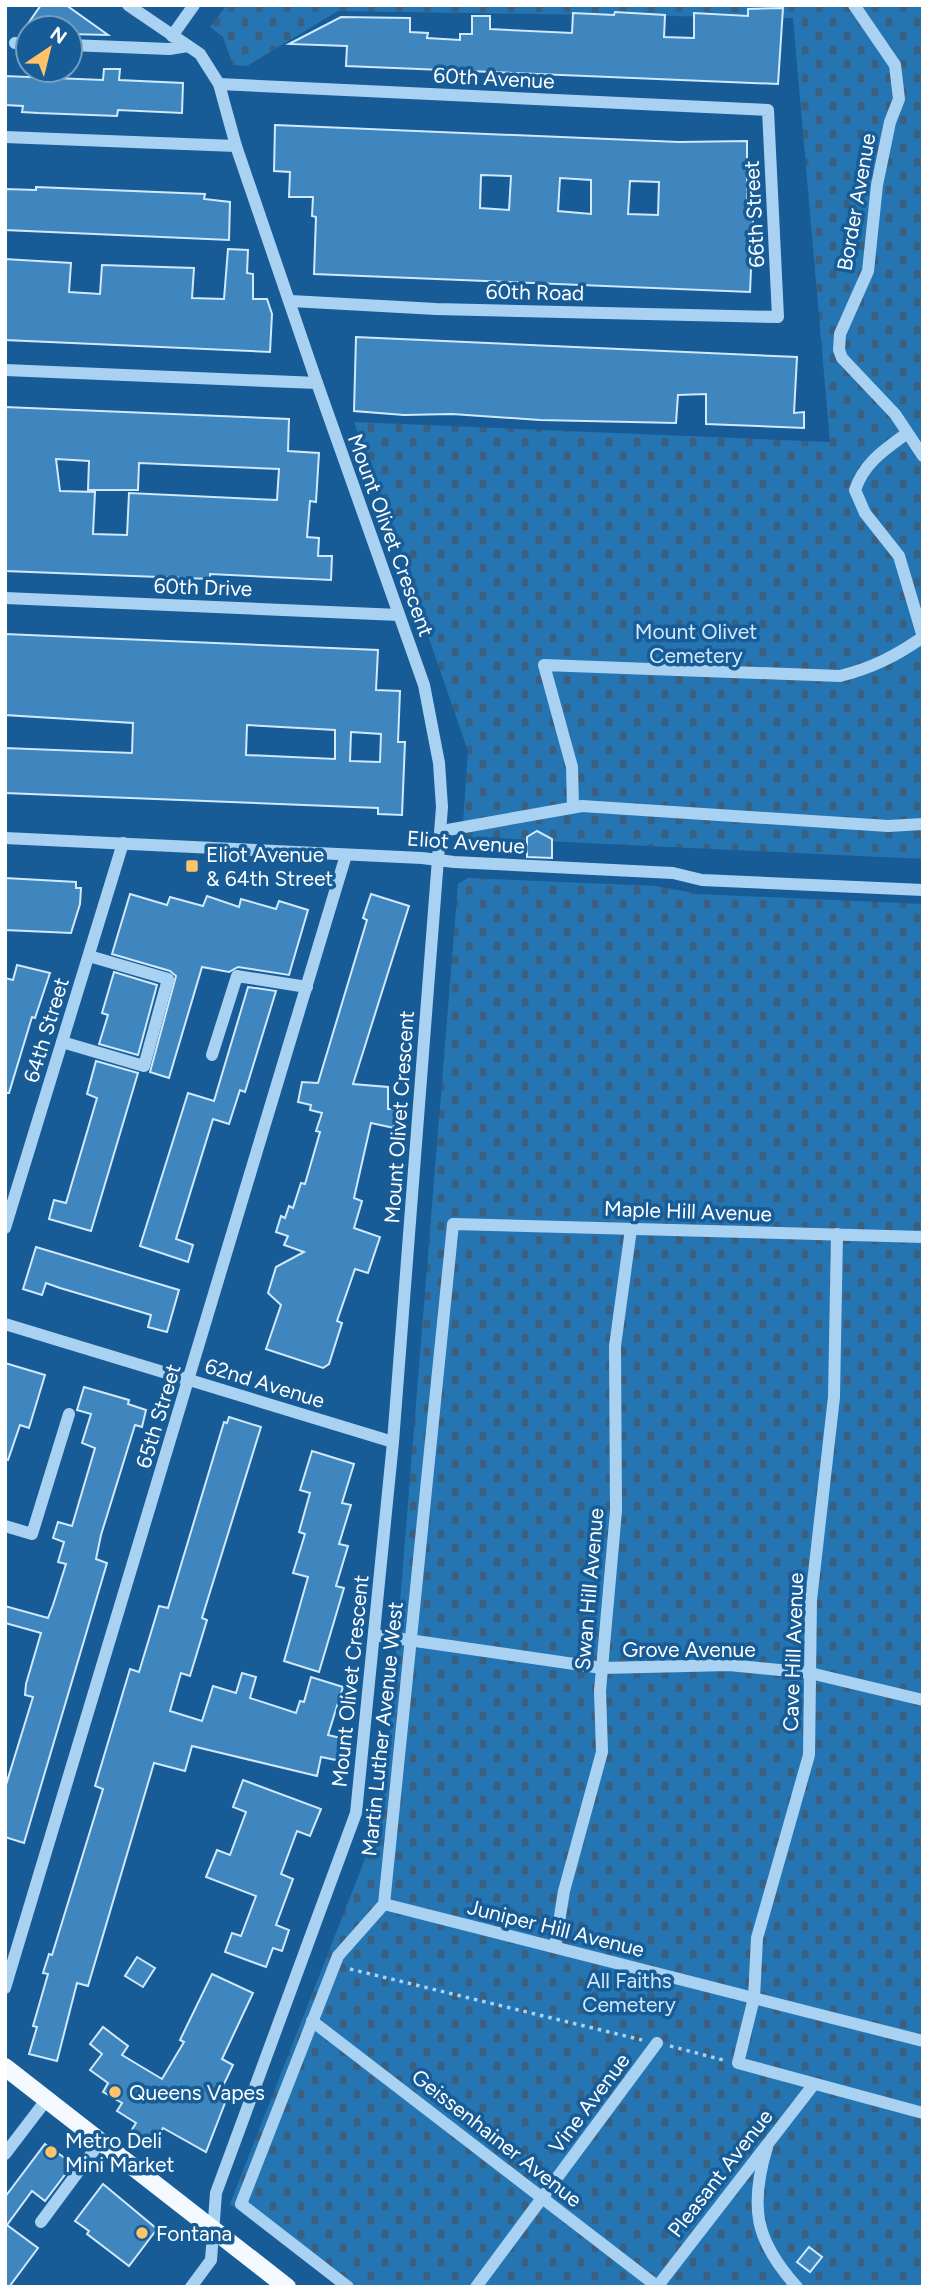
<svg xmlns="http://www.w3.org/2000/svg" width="928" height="2292" viewBox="0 0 928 2292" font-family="Figtree,sans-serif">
	<defs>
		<pattern id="cemetery-stones" width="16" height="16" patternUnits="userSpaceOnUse" patternTransform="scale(1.75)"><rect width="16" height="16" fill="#2675b3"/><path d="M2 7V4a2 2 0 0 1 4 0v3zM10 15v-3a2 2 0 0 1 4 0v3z" fill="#396080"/></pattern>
	</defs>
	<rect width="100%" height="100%" fill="#175c96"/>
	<g fill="url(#cemetery-stones)">
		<polygon points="227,5 923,5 923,859 462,837 468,751 354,422 830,442 793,18 338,11 247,66 233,65 223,37 210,27"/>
		<polygon points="468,878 656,886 698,894 923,904 923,2287 339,2287 230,2204 383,1813 458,884"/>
	</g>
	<g fill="#3f86be" stroke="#d0e9fc" stroke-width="2" fill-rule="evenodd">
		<polygon points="41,5 66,5 108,35 70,34 70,28 25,28"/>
		<polygon points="783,8 778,84 346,66 347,46 289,44 341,17 410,18 410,32 428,33 427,38 460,40 460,34 472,34 472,16 490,16 490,29 572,33 573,13 614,15 615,12 665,15 664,37 694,38 694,13 748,16 748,9"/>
		<polygon points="104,69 120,69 119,80 183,83 182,113 118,110 117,116 38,113 22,112 23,106 5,105 5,76 103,80"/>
		<path d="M275,125L679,142L747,141V200H752L753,225L750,292L314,274L316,217L312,216L313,197H289L290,172L274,171ZM481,175L511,176L509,210L480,208ZM560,178L591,180V214L558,211ZM630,181L659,182L658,215L628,214Z"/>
		<polygon points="36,187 205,194 204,199 230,202 229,240 5,230 5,189 36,190"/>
		<polygon points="228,249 248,250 247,273 253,274 253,299 267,299 272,314 270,352 5,340 5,259 71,263 69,292 100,294 102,265 194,268 192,298 224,299"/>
		<polygon points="356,337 797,357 794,413 804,412 804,428 706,424 706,394 678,395 676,423 540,420 452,414 404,415 354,411"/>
		<path d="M5,407L289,419L288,451L319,453L316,502L310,501L307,537L319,538L318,556H332L331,580L210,574V579L5,571ZM56,459L89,461L88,490H138L139,463L279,469L277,500L129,493L127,535L93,534L95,492L60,491Z"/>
		<path d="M5,634L378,650L376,690L400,691L398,742H405L402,815L378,814V808L5,793V748L132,753L133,723L5,715ZM247,725L335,730V759L246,755ZM351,732L381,734L380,762L350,761Z"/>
		<polygon points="537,831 552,839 552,858 527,857 527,837"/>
		<polygon points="5,878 76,882 76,888 81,888 80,904 71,933 5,930"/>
		<polygon points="130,894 167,905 170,897 203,906 207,896 239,907 241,899 276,909 279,901 308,910 289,975 238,967 229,972 202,967 169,1078 150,1072 176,976 170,971 112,954"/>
		<polygon points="371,894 409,906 353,1084 388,1087 388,1109 395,1109 394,1128 371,1123 354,1198 362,1201 354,1228 380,1237 368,1273 355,1269 337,1321 342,1323 329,1364 323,1368 266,1349 281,1305 268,1293 276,1267 304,1252 284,1245 288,1236 276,1232 281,1216 285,1218 289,1206 293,1208 301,1183 305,1184 320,1132 316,1131 322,1113 310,1110 311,1105 298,1102 302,1082 318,1083 367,920 363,918"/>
		<polygon points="17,965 50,973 35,1018 32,1017 9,1093 5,1093 5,978 13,980"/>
		<polygon points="114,972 157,985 138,1055 99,1044 108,1015 102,1013"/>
		<polygon points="248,987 276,991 245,1092 240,1090 229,1124 213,1119 176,1239 193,1245 188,1262 140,1246 188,1093 214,1101"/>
		<polygon points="96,1061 138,1073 91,1231 49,1219 54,1200 66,1203 97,1098 87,1094"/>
		<polygon points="36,1247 179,1290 167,1332 148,1327 151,1315 60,1288 46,1283 42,1295 23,1289"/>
		<polygon points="5,1363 45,1375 29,1428 20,1425 8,1460 5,1459"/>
		<polygon points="84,1387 129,1400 128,1404 146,1410 142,1427 135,1425 101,1535 96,1559 107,1563 24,1843 5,1837 5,1788 33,1697 25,1695 26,1684 41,1633 5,1623 5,1606 48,1618 53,1605 66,1564 58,1562 64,1542 53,1538 58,1522 72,1526 95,1448 82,1443 91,1414 77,1410"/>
		<polygon points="229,1417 261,1427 202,1618 207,1620 190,1676 181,1673 170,1711 202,1721 213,1686 236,1693 242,1673 256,1677 250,1698 296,1713 300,1701 304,1702 311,1677 343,1687 328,1735 345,1739 341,1761 321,1757 317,1776 192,1746 185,1771 154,1763 88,1986 77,1983 57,2061 29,2054 37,2027 33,2026 48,1974 43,1973 49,1954 52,1955 103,1789 95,1786 130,1669 139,1672 159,1606 168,1608 224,1422 227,1423"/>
		<polygon points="312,1451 354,1464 342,1503 351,1505 339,1544 348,1546 336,1586 344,1588 319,1672 284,1661 308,1577 293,1573 305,1534 299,1532 310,1493 300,1490"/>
		<polygon points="243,1780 321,1809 310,1836 297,1831 281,1874 293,1879 276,1925 289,1930 282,1951 273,1948 266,1967 225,1952 232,1933 241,1936 256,1896 206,1877 217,1850 230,1855 246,1812 233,1807"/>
		<polygon points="137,1957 155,1968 143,1987 125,1976"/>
		<polygon points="212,1974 253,1993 222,2059 233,2065 223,2086 230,2090 206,2152 163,2128 151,2148 131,2131 136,2123 117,2111 122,2103 103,2092 108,2083 90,2070 102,2054 90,2044 103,2027 128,2046 122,2055 162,2079 184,2042 180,2040"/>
		<polygon points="45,2144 73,2164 45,2201 32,2191 7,2225 38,2248 9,2287 5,2287 5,2197"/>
		<polygon points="103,2184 157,2229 129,2266 87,2234 89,2231 75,2221"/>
		<polygon points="809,2247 822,2257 810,2272 797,2262"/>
	</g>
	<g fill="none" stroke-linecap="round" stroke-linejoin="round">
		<g stroke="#a9d1f1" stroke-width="3.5" stroke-dasharray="3.5 5" stroke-linecap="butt">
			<polyline points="350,1969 642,2040"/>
			<polyline points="670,2046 723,2060"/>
		</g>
		<g stroke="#a9d1f1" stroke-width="12">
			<polyline points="128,5 200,54 219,84 236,146 317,383 424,685 439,763 442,807 393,1442 356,1813 216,2193 211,2260 191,2287"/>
			<polyline points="854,5 895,65 899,99 890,122 877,185 868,271 840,334 839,350 842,358 895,414 923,456"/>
			<polyline points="172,36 194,5"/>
			<polyline points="15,43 28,44"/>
			<polyline points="70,45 169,49 188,46"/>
			<polyline points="219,84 768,110 778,317 436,309 291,301"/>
			<polyline points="5,137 236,146"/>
			<polyline points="5,370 317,383"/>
			<polyline points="5,598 399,615"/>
			<path d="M573,807L572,767L544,665L840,676C872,668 896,656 923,637L899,556L865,513L855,490C864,463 884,450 906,434"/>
			<polyline points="442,831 582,806 888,826 923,824"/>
			<polyline points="5,838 422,858 454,862 673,873 702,880 923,890"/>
			<polyline points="62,1042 144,1066 168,979 89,956"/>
			<polyline points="212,1055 237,976 307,987"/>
			<polyline points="5,1228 123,843"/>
			<polyline points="837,1234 834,1397 811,1600 809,1755 757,1938 754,1998 738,2063 923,2113"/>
			<polyline points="5,1324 393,1442"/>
			<polyline points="5,1526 32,1534 69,1414"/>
			<polyline points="374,1635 602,1668 729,1665 810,1673 923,1700"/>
			<polyline points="384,1904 923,2041"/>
			<polyline points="555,1947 564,1891 602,1752 600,1691 616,1511 615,1346 631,1229"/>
			<polyline points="5,1988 346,855"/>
			<polyline points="312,2021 658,2287"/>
			<path d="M767,2147C749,2207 755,2241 797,2287"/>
			<polyline points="5,2154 47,2099"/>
			<polyline points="41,2222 101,2141"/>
			<polyline points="348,2287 241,2204 338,1956 384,1904 453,1224 923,1237"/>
			<polyline points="476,2287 657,2043"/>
			<polyline points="657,2287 814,2084"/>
		</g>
		<polyline stroke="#f3f9ff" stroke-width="18" points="5,2067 287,2287"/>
	</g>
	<g fill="#ffc369" stroke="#175c96" stroke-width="2.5">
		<rect x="185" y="859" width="14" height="14" rx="3.5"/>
		<circle cx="115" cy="2092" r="7"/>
		<circle cx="51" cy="2152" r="7"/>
		<circle cx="142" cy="2233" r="7"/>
	</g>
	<g text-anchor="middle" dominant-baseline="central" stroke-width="7" stroke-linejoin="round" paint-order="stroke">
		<g font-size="21" fill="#fff" stroke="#175c96">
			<text transform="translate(494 78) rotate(3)">60th Avenue</text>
			<text transform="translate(856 202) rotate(-80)">Border Avenue</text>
			<text transform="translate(754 214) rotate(-93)">66th Street</text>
			<text transform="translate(535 292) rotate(1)">60th Road</text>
			<text transform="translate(391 535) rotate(70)">Mount Olivet Crescent</text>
			<text transform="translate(203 587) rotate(2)">60th Drive</text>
			<text transform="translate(466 842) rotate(4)">Eliot Avenue</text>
			<text transform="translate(46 1030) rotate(-73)">64th Street</text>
			<text transform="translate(399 1117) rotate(-86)">Mount Olivet Crescent</text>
			<text transform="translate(688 1211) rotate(2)">Maple Hill Avenue</text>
			<text transform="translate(265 1383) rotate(17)">62nd Avenue</text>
			<text transform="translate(158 1416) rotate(-73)">65th Street</text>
			<text transform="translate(589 1589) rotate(-85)">Swan Hill Avenue</text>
			<text x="689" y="1649">Grove Avenue</text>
			<text transform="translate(793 1652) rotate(-88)">Cave Hill Avenue</text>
			<text transform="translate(350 1681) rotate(-84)">Mount Olivet Crescent</text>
			<text transform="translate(382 1729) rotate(-84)">Martin Luther Avenue West</text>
			<text transform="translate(556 1928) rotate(14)">Juniper Hill Avenue</text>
			<text transform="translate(589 2103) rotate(-53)">Vine Avenue</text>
			<text transform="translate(497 2138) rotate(38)">Geissenhainer Avenue</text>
			<text transform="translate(720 2173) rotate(-52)">Pleasant Avenue</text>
		</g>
		<g font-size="21" fill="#d0e9fc" stroke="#175c96">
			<text x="696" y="631">Mount Olivet<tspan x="696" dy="24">Cemetery</tspan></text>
			<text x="629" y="1980">All Faiths<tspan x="629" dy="24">Cemetery</tspan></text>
		</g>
		<g font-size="21" fill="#fff" stroke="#175c96" text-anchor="start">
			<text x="206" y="854">Eliot Avenue<tspan x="206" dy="24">&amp; 64th Street</tspan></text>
			<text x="129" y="2092">Queens Vapes</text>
			<text x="65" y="2140">Metro Deli<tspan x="65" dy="24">Mini Market</tspan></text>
			<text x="156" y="2233">Fontana</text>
		</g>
	</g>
	<rect width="928" height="2292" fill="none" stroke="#ffffff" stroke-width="14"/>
	<g transform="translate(49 49) rotate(35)"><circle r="33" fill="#175c96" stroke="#749dc0" stroke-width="2"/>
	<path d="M0-5L12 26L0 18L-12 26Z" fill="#ffc369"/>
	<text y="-10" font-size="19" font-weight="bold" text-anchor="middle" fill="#ffffff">N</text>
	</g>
</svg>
